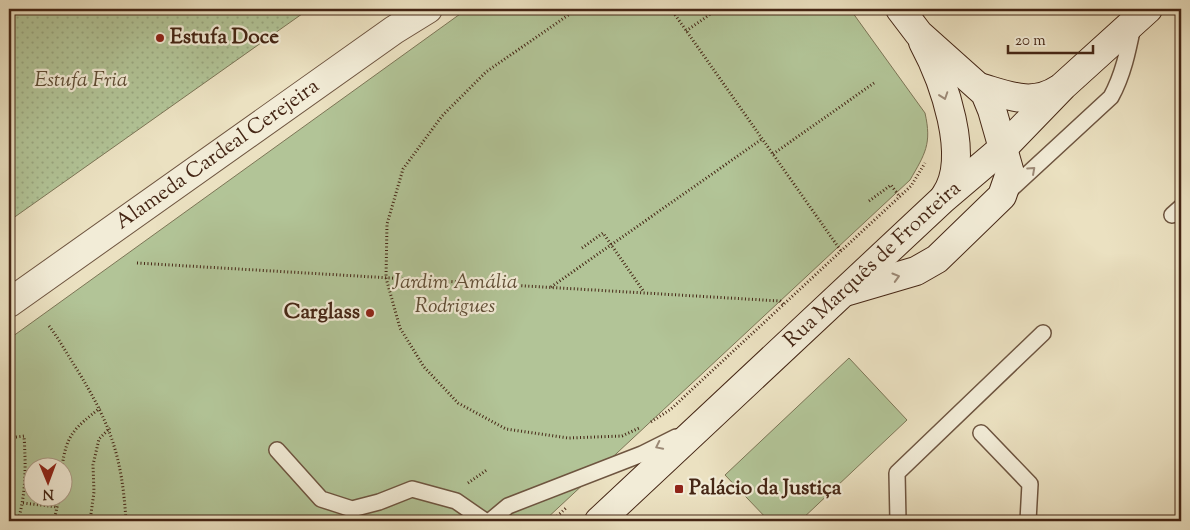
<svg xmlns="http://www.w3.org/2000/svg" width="1190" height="530" viewBox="0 0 1190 530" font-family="'Sorts Mill Goudy',serif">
	<defs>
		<pattern id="garden-dots" width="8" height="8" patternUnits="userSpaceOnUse" patternTransform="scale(1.25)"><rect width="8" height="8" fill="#b2c497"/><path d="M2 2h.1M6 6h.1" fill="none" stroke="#9aa881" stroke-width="1.8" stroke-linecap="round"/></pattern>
	</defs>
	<rect width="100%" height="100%" fill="#ebe1c1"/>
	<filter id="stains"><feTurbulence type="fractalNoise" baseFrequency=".004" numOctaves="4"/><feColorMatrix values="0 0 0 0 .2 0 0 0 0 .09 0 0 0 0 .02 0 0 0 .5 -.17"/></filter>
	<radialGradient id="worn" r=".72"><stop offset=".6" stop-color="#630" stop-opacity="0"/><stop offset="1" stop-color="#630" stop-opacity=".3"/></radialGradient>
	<g fill="#b2c497" stroke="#7c7556" fill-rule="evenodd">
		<path d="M467,9H850L925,113C932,144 925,154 910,180L544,521H9V339ZM32,468H62V498H32Z"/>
		<polygon points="849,358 907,420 800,521 769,521 725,475"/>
	</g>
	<polygon fill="url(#garden-dots)" stroke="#7c7556" points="9,9 309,9 9,221"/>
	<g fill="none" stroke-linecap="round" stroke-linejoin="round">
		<defs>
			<g id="lane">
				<path d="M1008,192L1111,97C1123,75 1128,51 1133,26"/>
				<polyline points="1172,215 1181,207"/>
				<polyline points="981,433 1030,484 1028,521"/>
				<polyline points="277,450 321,499 352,509 379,502 412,489 456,501 485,521"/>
				<polyline points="490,521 508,506 642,454 676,437"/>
				<polyline points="898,521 897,473 1043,333"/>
			</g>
			<g id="street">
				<path id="s1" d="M9,303L394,30L428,9"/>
			</g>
			<g id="secondary">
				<path d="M923,42C943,79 972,158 945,196"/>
				<path d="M979,87C1007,95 1032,107 1059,89"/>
				<polyline points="848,291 916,271 937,259 1002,196 1010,173 992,110 985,93 919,34 900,9"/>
				<path id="s2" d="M599,521L943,199L1003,148L1063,86L1148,9"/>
			</g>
		</defs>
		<use href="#lane" stroke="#6e5540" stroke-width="18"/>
		<use href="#street" stroke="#6e5540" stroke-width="30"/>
		<use href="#secondary" stroke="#452615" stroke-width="30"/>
		<g stroke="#452615" stroke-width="3" stroke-dasharray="1 2.5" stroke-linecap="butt">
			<polyline points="577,9 486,72 442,116 403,169 387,224 386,278 400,328 424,367 458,403 506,429 568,438 622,436 639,428"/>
			<polyline points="671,9 841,251"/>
			<polyline points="686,31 718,9"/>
			<polyline points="773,154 874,83"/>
			<polyline points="869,201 891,185 900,197"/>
			<polyline points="582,248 603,233 644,292"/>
			<polyline points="137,263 780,301 784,305"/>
			<polyline points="551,287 762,139"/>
			<path d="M49,326C60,340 68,356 78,371C111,426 122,456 126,521"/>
			<polyline points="651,422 671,409 911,186 925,163"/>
			<path d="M9,438L24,436C26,466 26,493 18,521"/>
			<path d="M62,468C66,434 75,428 100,408"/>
			<polyline points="468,483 488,469"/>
			<polyline points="23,503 58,507"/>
			<polyline points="54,521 59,498"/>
			<polyline points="90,521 94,492 93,465 99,439 110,428"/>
			<polyline points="552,521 566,508"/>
		</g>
		<use href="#lane" stroke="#f2ecd7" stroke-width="15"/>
		<use href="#street" stroke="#f2ecd7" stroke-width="28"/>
		<use href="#secondary" stroke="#f2ecd7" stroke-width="28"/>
	</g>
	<defs><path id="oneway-chevron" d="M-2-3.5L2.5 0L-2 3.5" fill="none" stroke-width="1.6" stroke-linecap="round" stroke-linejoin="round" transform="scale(1.25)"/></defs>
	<g stroke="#9c8976">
		<use href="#oneway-chevron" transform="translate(944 96) rotate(71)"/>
		<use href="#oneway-chevron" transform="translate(1032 170) rotate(-42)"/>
		<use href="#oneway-chevron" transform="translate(896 277) rotate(-16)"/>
		<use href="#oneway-chevron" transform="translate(659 446) rotate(154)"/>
	</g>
	<g fill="#8f2418" stroke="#f2ecd7" stroke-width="2">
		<circle cx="160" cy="38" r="5"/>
		<circle cx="370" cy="313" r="5"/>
		<rect x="674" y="484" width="10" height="10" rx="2.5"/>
	</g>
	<g text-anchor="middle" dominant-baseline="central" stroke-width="4.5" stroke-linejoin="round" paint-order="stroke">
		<g font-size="21" font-weight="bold" fill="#452615" stroke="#f2ecd7" text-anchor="start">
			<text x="170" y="38">Estufa Doce</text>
			<text x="360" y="313" text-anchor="end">Carglass</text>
			<text x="689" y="489">Palácio da Justiça</text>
		</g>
		<g font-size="21" font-style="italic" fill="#604e36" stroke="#f2ecd7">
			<text x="81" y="81">Estufa Fria</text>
			<text x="455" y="283">Jardim Amália<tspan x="455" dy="24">Rodrigues</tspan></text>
		</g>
		<g font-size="21" fill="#452615" stroke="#f2ecd7">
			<text stroke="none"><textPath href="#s1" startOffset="256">Alameda Cardeal Cerejeira</textPath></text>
			<text stroke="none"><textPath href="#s2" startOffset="375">Rua Marquês de Fronteira</textPath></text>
		</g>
	</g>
	<rect width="1190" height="530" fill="none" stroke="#ebe1c1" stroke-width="30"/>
	<rect x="10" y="10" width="1170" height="510" fill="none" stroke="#452615" stroke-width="2.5"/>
	<rect x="15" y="15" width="1160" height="500" fill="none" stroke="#452615"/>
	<g transform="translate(48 482) rotate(179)"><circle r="24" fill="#f2ecd7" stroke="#ad9d89"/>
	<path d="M0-4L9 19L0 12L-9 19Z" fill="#8f2418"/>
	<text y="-8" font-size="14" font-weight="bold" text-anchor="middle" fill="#452615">N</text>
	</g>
	<path d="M1008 45v8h85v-8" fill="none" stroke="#452615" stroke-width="2.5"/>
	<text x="1015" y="45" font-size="15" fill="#452615" stroke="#f2ecd7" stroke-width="4" paint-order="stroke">20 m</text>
	<rect width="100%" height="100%" filter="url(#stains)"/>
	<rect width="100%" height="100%" fill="url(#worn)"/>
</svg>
